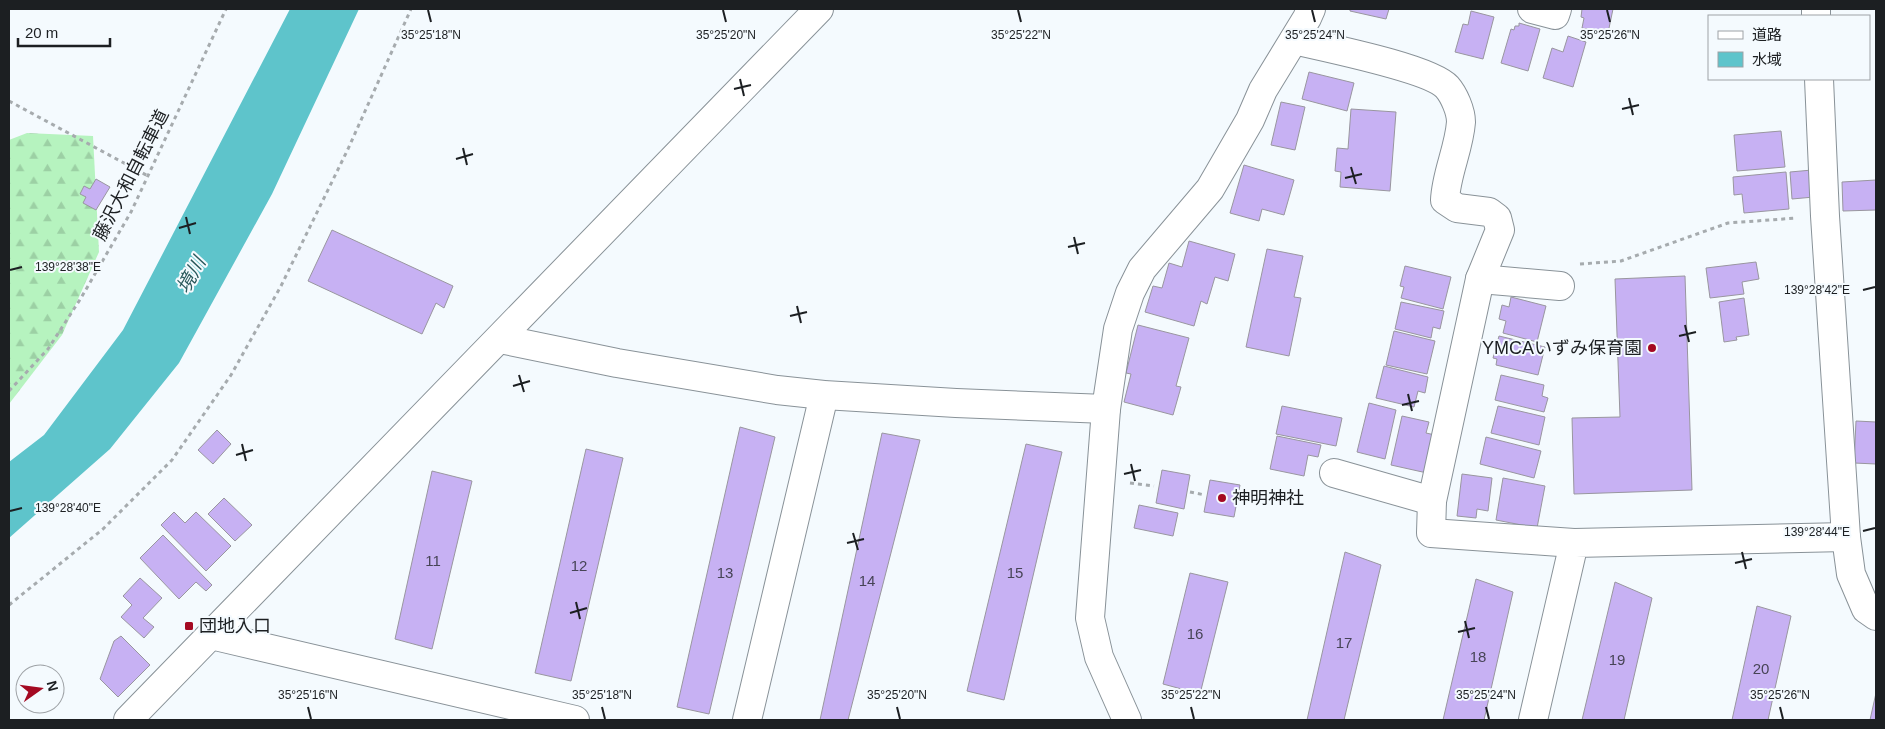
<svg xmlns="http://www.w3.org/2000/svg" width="1885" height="729" viewBox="0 0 1885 729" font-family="Arial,'Noto Sans JP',sans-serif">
	<defs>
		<pattern id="forest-firs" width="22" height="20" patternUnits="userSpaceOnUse" patternTransform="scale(1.25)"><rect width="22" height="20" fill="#b6f3bf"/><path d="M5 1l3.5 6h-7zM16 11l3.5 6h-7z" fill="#9cd0a4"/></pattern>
	</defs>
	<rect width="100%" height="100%" fill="#f4fafe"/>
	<polygon fill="url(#forest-firs)" points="27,133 93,136 99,252 62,335 9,404 9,140"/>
	<polygon fill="#5ec4cb" points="290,9 359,9 272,194 179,363 110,449 9,538 9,462 44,435 123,330"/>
	<g fill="#c7b1f3" stroke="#99969f">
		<polygon points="1350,9 1389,9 1386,19 1350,11"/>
		<polygon points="1582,9 1613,9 1608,33 1582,28 1584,18 1581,17"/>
		<polygon points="1471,11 1494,17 1483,59 1455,52 1463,24 1468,25"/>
		<polygon points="1519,23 1540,29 1528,71 1501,63 1511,29 1514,30 1515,26 1519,26"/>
		<polygon points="1568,36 1586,42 1573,87 1543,78 1552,48 1563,52"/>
		<polygon points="1309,72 1354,83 1347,111 1302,99"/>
		<polygon points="1281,102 1305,107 1295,150 1271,145"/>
		<polygon points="1351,109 1396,112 1390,191 1340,187 1341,172 1335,171 1337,148 1348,149"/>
		<polygon points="1781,131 1785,167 1737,171 1734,135"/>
		<polygon points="1244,165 1294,180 1284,215 1262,209 1259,221 1230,213"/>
		<polygon points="1812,170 1814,197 1792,199 1790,172"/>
		<polygon points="1786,172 1789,209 1744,213 1742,194 1734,195 1733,177"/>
		<polygon points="96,179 110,187 96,210 83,203 86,197 80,194 84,186 90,189"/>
		<polygon points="1876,180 1876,210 1843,211 1842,182"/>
		<polygon points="332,230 453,286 444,308 436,303 422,334 308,281"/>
		<polygon points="1189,241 1235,254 1228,281 1215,277 1207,304 1201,301 1194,326 1145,312 1153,286 1162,288 1169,263 1182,267"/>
		<polygon points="1267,249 1303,256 1294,297 1301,298 1289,356 1246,347"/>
		<polygon points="1756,262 1759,279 1742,282 1744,294 1710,298 1706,268"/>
		<polygon points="1405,266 1451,277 1443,309 1401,298 1404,287 1400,286"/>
		<polygon points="1685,276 1692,490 1574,494 1572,418 1620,417 1615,279"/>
		<polygon points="1511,297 1546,306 1537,342 1503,333 1506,321 1499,319 1502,305 1509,307"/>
		<polygon points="1744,298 1749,335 1736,337 1737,340 1724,342 1719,302"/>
		<polygon points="1401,302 1444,311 1440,329 1433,327 1431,338 1395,329"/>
		<polygon points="1138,325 1189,338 1176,386 1181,387 1173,415 1124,402 1131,374 1126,373"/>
		<polygon points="1394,331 1435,341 1427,374 1386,365"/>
		<polygon points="1499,336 1545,347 1538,375 1496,365 1497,359 1493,358"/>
		<polygon points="1384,366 1428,377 1425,393 1418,391 1414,407 1376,398"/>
		<polygon points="1501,375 1544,385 1542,396 1548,398 1544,412 1495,400"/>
		<polygon points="1369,403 1396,410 1385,459 1357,452"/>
		<polygon points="1282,406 1342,418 1336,446 1276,434"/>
		<polygon points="1498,406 1545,417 1539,445 1491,433"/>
		<polygon points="1402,416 1429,422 1426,433 1435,435 1427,473 1391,465"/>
		<polygon points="1856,421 1876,422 1876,464 1854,463"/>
		<polygon points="740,427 775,437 709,714 677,707"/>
		<polygon points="217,430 231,444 213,464 198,450"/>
		<polygon points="882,433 920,440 848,720 820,720"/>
		<polygon points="1277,436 1321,445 1318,457 1308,455 1304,476 1270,469"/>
		<polygon points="1486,437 1541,451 1534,478 1480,464"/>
		<polygon points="1026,444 1062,452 1004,700 967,691"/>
		<polygon points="586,449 623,458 571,681 535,673"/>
		<polygon points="1162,470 1190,475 1184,509 1156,503"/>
		<polygon points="432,471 472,481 432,649 395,639"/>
		<polygon points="1462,474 1492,478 1488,511 1477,509 1476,518 1457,516"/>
		<polygon points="1503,478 1545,486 1537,528 1496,520"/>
		<polygon points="1210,480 1240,485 1234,517 1204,512"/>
		<polygon points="224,498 252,525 235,541 208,514"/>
		<polygon points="1139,505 1178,513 1173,536 1134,528"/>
		<polygon points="174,512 185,523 196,512 231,546 206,571 161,525"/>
		<polygon points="163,535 212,585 206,591 196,582 179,599 140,558"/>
		<polygon points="1345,552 1381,565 1344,720 1307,720"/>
		<polygon points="1190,573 1228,582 1200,694 1163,684"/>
		<polygon points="140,578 162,598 143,618 154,627 144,638 121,617 132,605 123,596"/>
		<polygon points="1476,579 1513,592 1484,720 1443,720"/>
		<polygon points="1615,582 1652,598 1624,720 1582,720"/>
		<polygon points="1757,606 1791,616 1768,720 1732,720"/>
		<polygon points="121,636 150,665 118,697 100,679 114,641"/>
		<polygon points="1876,693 1876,720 1870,720"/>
	</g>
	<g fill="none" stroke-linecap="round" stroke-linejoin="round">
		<defs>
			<g id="minor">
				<polyline points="1532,9 1555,15 1557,9"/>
				<polyline points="1816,9 1816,16"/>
				<path d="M1294,40C1323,47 1430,68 1447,87C1454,95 1461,111 1461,122C1459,149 1446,174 1445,200L1457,208L1489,212L1497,218L1500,230L1480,279L1432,501L1431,533L1574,543"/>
				<polyline points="1819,79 1825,216 1846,537 1851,574 1866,609 1876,616"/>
				<polyline points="1480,279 1560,286"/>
				<polyline points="500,339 617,363 777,390 824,395 956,403 1106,409"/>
				<polyline points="1334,473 1432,501"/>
				<polyline points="211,635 575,720"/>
				<polyline points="128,720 819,9"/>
				<polyline points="747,720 824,395"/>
				<polyline points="1127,720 1099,657 1090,618 1106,409 1118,329 1130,293 1142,269 1210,189 1250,120 1263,90 1307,18 1311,9"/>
				<polyline points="1533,720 1574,543 1846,537"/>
			</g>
		</defs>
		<use href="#minor" stroke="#899298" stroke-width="30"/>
		<g stroke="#a6abae" stroke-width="3" stroke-dasharray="4 4" stroke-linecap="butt">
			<polyline points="9,101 148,176"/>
			<polyline points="1580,264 1621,261 1728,223 1797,218"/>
			<polyline points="9,391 48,349 81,298 131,212 226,9"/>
			<polyline points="1130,483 1154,486"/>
			<polyline points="1190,492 1205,495"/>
			<polyline points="9,605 103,529 172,460 231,375 281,286 348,149 411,9"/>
		</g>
		<use href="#minor" stroke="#fff" stroke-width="28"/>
	</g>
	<path fill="none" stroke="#1c1f22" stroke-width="2" d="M428,10L431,22M723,10L726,22M1018,10L1021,22M1312,10L1315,22M1607,10L1610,22M740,79L744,96M734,89L751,85M1629,98L1633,115M1622,109L1639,105M463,148L467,165M456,159L473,154M1351,167L1356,184M1345,178L1362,174M186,217L190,234M179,228L196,223M1074,237L1078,254M1068,247L1085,243M10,270L22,267M1863,290L1875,287M797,306L801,323M790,316L807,312M1685,325L1689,342M1679,336L1696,332M519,375L524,392M513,386L530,381M1408,394L1412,411M1402,405L1419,401M242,444L246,461M236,455L253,450M1131,464L1135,481M1124,474L1141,470M10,511L22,508M1863,531L1875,528M853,533L858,550M847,543L864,539M1742,552L1746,569M1735,563L1752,559M576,602L580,619M570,613L587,608M1465,621L1469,638M1458,632L1475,628M308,707L311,719M602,707L605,719M897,707L900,719M1191,707L1194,719M1486,707L1489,719M1780,707L1783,719"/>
	<g fill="#a40922" stroke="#f4fafe" stroke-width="2">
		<circle cx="1652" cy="348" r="5"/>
		<circle cx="1222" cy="498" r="5"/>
		<rect x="184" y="621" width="10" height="10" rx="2.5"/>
	</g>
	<g text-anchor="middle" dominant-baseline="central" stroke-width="4" stroke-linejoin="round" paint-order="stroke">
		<g font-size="15" fill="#474456">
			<text x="433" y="560">11</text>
			<text x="579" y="565">12</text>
			<text x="725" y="572">13</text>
			<text x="1015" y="572">15</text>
			<text x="867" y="580">14</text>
			<text x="1195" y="633">16</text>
			<text x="1344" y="642">17</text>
			<text x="1478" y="656">18</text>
			<text x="1617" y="659">19</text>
			<text x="1761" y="668">20</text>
		</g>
		<g font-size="18" fill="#1c1f22" stroke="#f4fafe">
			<text transform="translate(131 175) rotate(-63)">藤沢大和自転車道</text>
		</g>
		<g font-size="18" fill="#1c1f22" stroke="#f4fafe" text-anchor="start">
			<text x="1642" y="348" text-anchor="end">YMCAいずみ保育園</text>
			<text x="1232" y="498">神明神社</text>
			<text x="199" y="626">団地入口</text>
		</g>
		<g font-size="19" font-style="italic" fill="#2b595c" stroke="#f4fafe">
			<text transform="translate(191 275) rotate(-61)">境川</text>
		</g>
	</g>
	<g font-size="12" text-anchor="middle" fill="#1c1f22" stroke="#f4fafe" stroke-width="4" stroke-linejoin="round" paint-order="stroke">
		<text x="431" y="39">35°25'18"N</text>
		<text x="726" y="39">35°25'20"N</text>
		<text x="1021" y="39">35°25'22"N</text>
		<text x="1315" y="39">35°25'24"N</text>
		<text x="1610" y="39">35°25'26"N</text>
		<text x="68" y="271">139°28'38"E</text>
		<text x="1817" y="294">139°28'42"E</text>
		<text x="68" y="512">139°28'40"E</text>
		<text x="1817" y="536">139°28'44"E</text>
		<text x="308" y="699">35°25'16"N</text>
		<text x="602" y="699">35°25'18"N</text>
		<text x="897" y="699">35°25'20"N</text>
		<text x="1191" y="699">35°25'22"N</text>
		<text x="1486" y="699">35°25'24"N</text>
		<text x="1780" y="699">35°25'26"N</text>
	</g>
	<rect width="1885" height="729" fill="none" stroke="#1c1f22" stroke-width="20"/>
	<rect x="1708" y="15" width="162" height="65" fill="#f4fafe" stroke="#9ea2a6"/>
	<rect x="1718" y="31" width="25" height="8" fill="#ffffff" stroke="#9ea2a6"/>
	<text x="1752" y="40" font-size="15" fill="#1c1f22">道路</text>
	<rect x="1718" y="52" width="25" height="15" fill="#5ec4cb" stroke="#9ea2a6"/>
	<text x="1752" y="65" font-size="15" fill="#1c1f22">水域</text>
	<g transform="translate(40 689) rotate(76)"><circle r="24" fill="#f4fafe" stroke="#9ea2a6"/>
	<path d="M0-4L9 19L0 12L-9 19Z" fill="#a40922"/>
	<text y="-8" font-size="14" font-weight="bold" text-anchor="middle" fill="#1c1f22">N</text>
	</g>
	<path d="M18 38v8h92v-8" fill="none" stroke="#1c1f22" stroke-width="2.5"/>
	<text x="25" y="38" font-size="15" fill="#1c1f22" stroke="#f4fafe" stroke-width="4" paint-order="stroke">20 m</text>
</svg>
